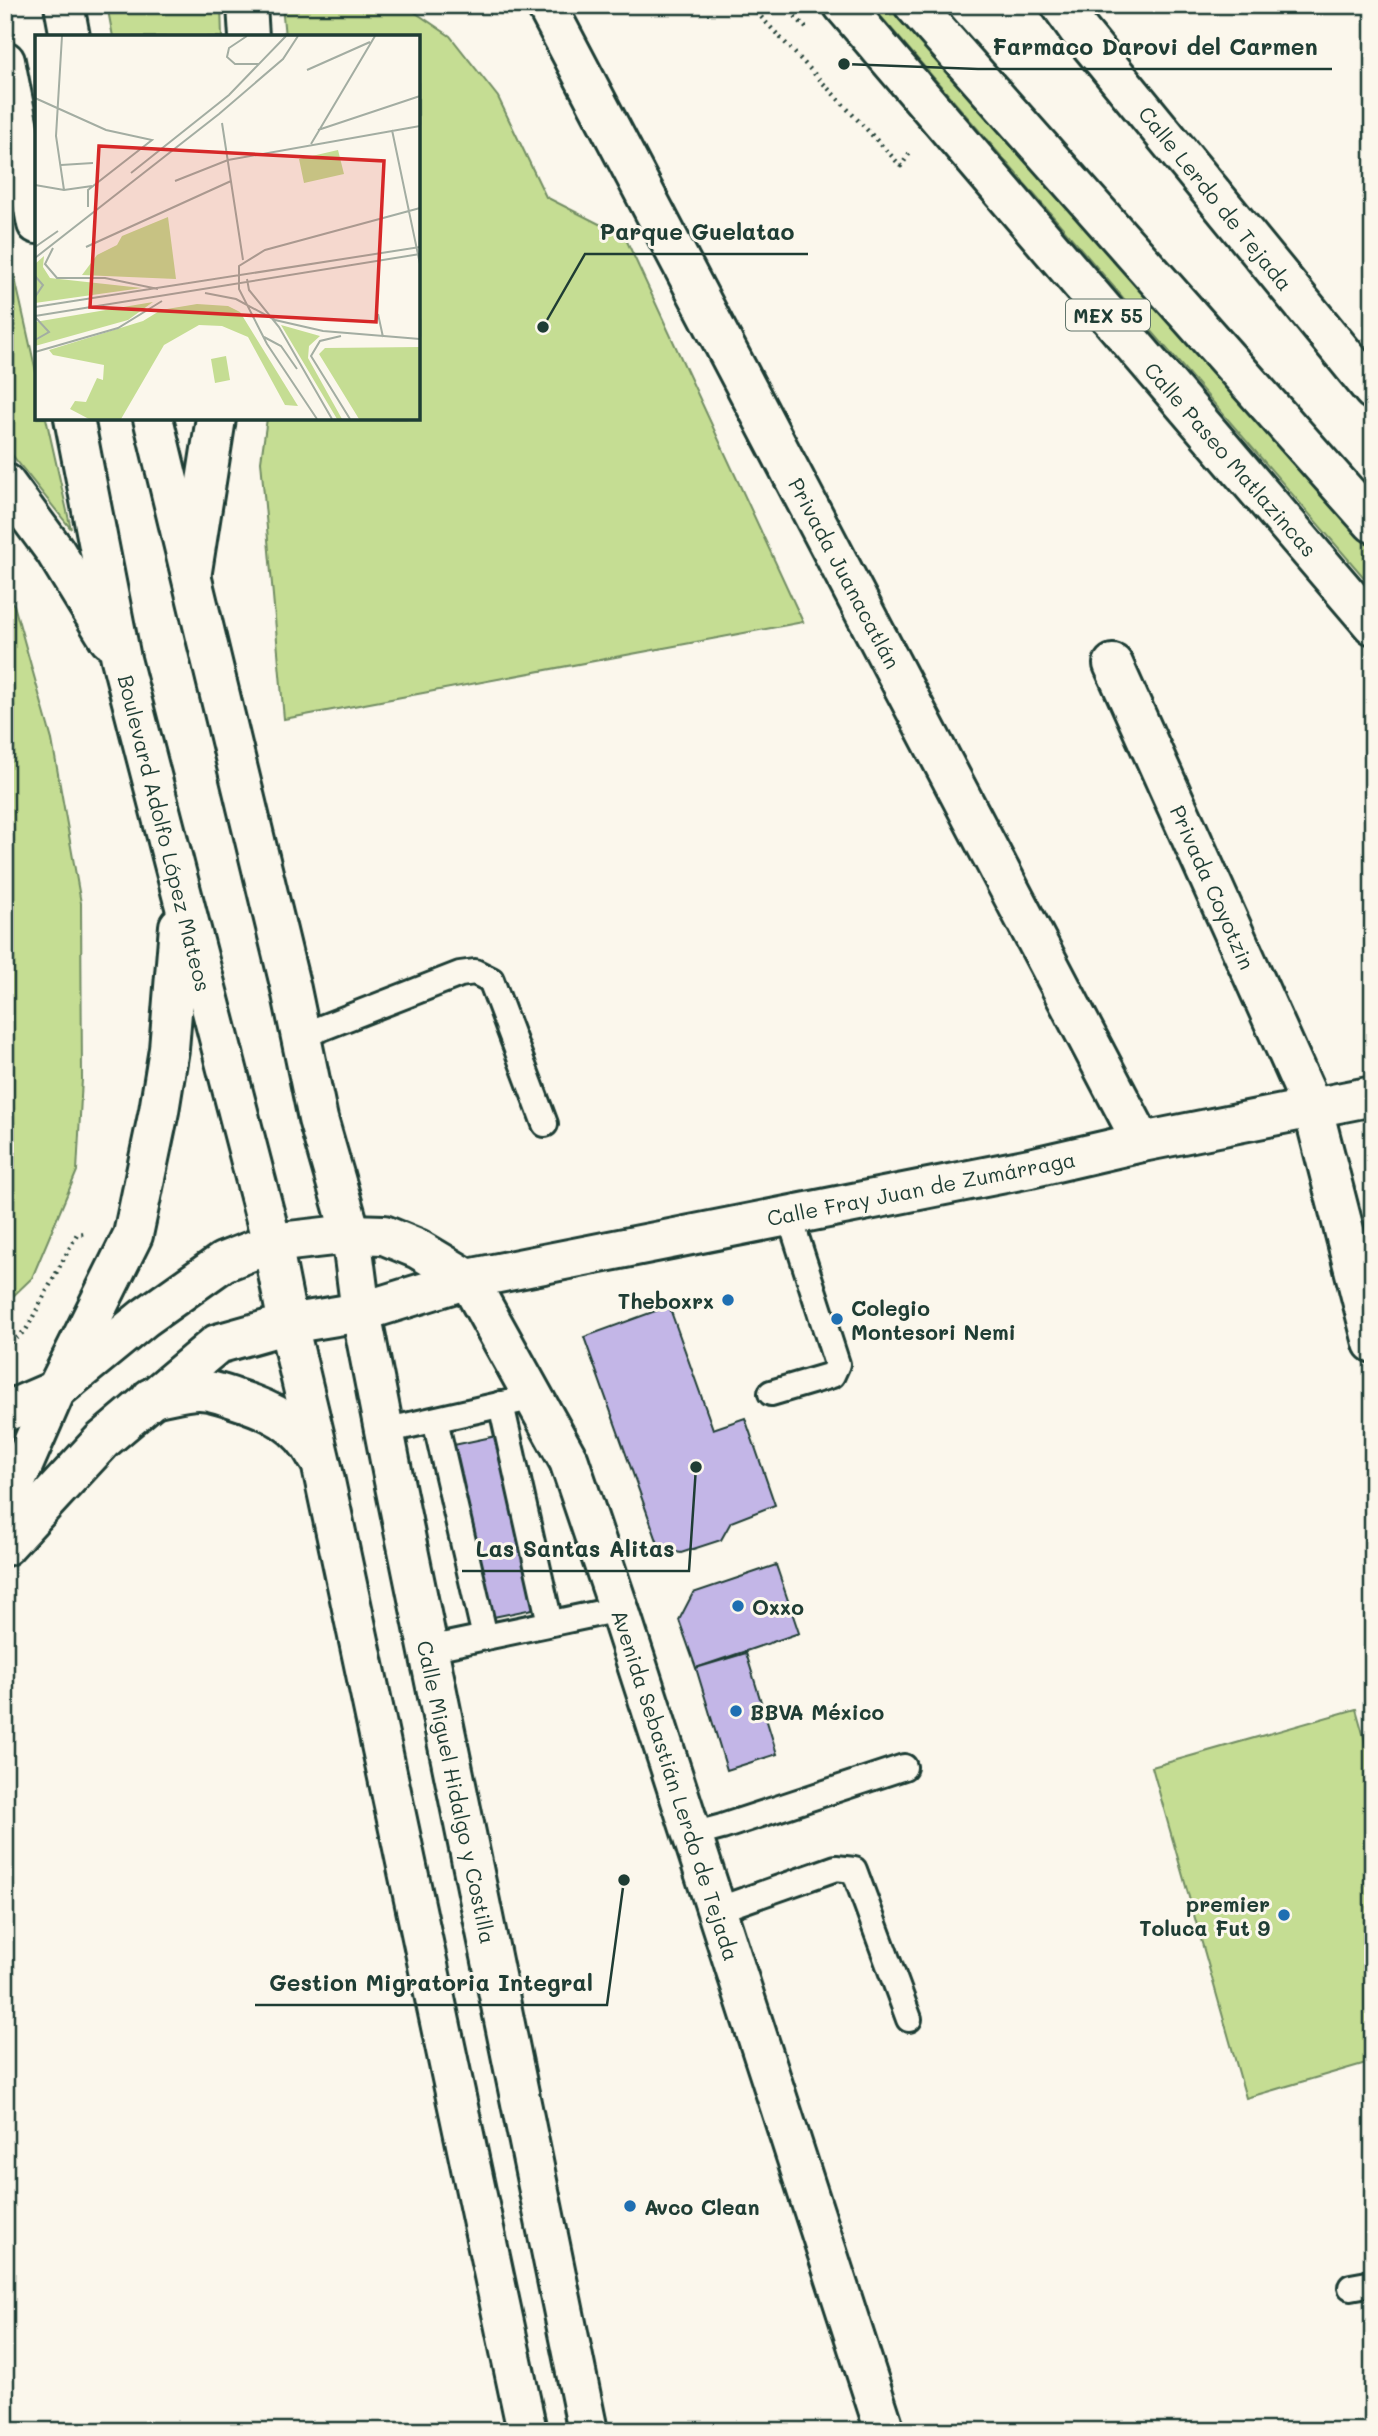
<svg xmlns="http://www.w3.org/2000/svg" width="1378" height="2436" viewBox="0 0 1378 2436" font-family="Mali,sans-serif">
	<rect width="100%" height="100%" fill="#fbf7ec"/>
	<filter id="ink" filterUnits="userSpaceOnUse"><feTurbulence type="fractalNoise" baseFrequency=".0143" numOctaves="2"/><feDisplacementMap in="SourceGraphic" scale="14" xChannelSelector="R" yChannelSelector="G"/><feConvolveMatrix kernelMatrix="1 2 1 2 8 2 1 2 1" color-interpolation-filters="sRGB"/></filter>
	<g filter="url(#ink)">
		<g fill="#c5dd93" stroke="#728d64" stroke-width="2">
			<polygon points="107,5 221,5 222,37 113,37"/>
			<polygon points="282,5 404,5 450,36 498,97 546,197 625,237 803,622 284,719 261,461 267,418 418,418 418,37 285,37"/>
			<polygon points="871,5 897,5 1229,380 1373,546 1373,588"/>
			<polygon points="5,234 37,376 37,418 46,418 71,529 5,446"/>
			<polygon points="5,594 14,605 52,740 81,903 82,1079 77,1171 32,1278 5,1304"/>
			<polygon points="1356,1709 1373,1769 1373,2061 1246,2098 1152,1767"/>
		</g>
		<g fill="#c3b6e7" stroke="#1f3d34" stroke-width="2">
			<polygon points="669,1306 713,1429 745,1418 775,1505 731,1522 721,1540 681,1553 660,1549 584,1337"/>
			<polygon points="506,1434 542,1607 484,1619 449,1446"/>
			<polygon points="776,1565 799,1633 696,1668 679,1620 693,1593"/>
			<polygon points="746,1653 777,1754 727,1770 696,1668"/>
		</g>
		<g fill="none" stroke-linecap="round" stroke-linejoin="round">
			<defs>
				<g id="service">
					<polyline points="301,1036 460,974 475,972 491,980 545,1124"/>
					<polyline points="771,1393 832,1375 837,1364 789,1215"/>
					<polyline points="501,1404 550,1623"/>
					<polyline points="435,1420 485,1637"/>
					<polyline points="384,1431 517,1401"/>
					<polyline points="428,1649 619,1609"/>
					<polyline points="692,1835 722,1827 904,1767"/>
					<polyline points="717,1910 836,1868 854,1870 909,2019"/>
					<polyline points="1351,2287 1373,2283"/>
				</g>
				<g id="minor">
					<polyline points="546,5 1142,1142"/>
					<polyline points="1061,5 1078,29 1373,390"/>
					<polyline points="1113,664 1313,1109 1373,1343"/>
					<polyline points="468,1279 1030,1168 1142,1142 1373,1096"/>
				</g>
				<g id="secondary">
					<polyline points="64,5 70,37"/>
					<polyline points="5,61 37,224"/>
					<polyline points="74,418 121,659 272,1243 288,1324 322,1467 527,2431"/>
					<polyline points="153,418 291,989 318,1119 351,1234 361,1312 394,1481 588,2431"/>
					<polyline points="5,483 55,551 109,639"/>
					<path d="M151,1398C166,1396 183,1390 199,1390C211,1390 225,1395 236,1399C270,1410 299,1423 317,1457"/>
					<polyline points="5,1412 56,1390 144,1318 223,1262 272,1243 351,1234 384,1235 418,1249 468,1279 569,1461 619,1609 885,2431"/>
					<polyline points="5,1507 56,1390 133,1235 159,1111 169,1049 179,926"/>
					<polyline points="5,1546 102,1441 217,1344 288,1324 361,1312 468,1279"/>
				</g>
				<g id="trunk">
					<polyline points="247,5 249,37"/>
					<polyline points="843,5 1373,625"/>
					<polyline points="914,5 1373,523"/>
					<polyline points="192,571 216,418"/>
				</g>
			</defs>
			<use href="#service" stroke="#1f3d34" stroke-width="30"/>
			<use href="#minor" stroke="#1f3d34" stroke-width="44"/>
			<use href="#secondary" stroke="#1f3d34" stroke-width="44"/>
			<use href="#trunk" stroke="#1f3d34" stroke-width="44"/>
			<g stroke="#1f3d34" stroke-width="4.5" stroke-dasharray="2 5" stroke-linecap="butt">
				<polyline points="768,5 761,17 901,166 912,150"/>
				<polyline points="797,5 792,13 807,29"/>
				<polyline points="5,1347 26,1330 77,1234 88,1233"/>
			</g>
			<use href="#service" stroke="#fbf7ec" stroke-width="24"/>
			<use href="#minor" stroke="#fbf7ec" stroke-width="38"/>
			<use href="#secondary" stroke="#fbf7ec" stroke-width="38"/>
			<use href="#trunk" stroke="#fbf7ec" stroke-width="38"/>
		</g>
	</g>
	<g fill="#1f6fb2" stroke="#fbf7ec" stroke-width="2.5">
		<circle cx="728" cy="1300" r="7"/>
		<circle cx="837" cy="1319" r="7"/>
		<circle cx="738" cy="1606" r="7"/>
		<circle cx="736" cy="1711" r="7"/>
		<circle cx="1284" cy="1915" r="7"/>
		<circle cx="630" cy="2206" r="7"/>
	</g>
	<g text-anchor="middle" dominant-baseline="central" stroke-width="6" stroke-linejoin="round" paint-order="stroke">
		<rect fill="#fbf7ec" stroke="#61756b" stroke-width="2" x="1066" y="299.5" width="84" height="31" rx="5"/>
		<g font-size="19" font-weight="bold" fill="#1f3d34">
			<text x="1108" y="315">MEX 55</text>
		</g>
		<g font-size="21" fill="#1f3d34" stroke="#fbf7ec">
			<text transform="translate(1216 198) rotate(51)">Calle Lerdo de Tejada</text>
			<text transform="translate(1231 459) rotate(49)">Calle Paseo Matlazincas</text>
			<text transform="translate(845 573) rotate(62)">Privada Juanacatlán</text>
			<text transform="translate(165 833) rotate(76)">Boulevard Adolfo López Mateos</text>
			<text transform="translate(1213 887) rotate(66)">Privada Coyotzin</text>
			<text transform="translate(921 1188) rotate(-11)">Calle Fray Juan de Zumárraga</text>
			<text transform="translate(676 1785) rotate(72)">Avenida Sebastián Lerdo de Tejada</text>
			<text transform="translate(457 1792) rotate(78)">Calle Miguel Hidalgo y Costilla</text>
		</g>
		<g font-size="21" font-weight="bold" fill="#1f3d34" stroke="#fbf7ec" text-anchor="start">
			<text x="714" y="1300" text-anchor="end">Theboxrx</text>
			<text x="851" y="1307">Colegio<tspan x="851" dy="24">Montesori Nemi</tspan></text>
			<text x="752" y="1606">Oxxo</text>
			<text x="750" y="1711">BBVA México</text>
			<text x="1270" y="1903" text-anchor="end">premier<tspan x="1270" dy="24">Toluca Fut 9</tspan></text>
			<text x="644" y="2206">Avco Clean</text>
		</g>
	</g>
	<g transform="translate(35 35)">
		<rect width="385" height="385" fill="#fbf7ec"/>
		<path d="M303,115L309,139L269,148L264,124ZM133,182L141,244L47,240L62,220L82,210L87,201ZM9,221L8,232L15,243L107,253L0,268V229ZM118,267L93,285L0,311V287ZM162,269L193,271L205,277L263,371L250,370L213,302L187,291L164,290L129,310L86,384H54L35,374L40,366L51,367L62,343L68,345L69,330L18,320L14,315L108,286L126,275ZM246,290L285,301L274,311L273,323L307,384H302ZM385,312V384H324L284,319L290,313ZM191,321L195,345L180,348L176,324Z" fill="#c5dd93"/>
		<path fill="none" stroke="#a3ada2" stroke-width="2" d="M27,1L21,101L29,155M212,1L194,13L192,22L200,29H224M272,35L335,7M0,63L71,95L117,105L53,155V172M187,88L208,225M283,95L385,61M357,95L385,229M276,109L340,1M26,130L58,128M96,138L194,60L251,1M140,146L193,125L385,91M0,150L29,155L57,151M0,212L23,196M51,212L196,146M18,213L10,229L22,243H70L123,254M0,223L184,79L248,24L263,1M0,241L8,250L0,262M212,244L214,255L244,292L297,384M170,258L201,264L240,285L288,296L385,304M0,272L385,212M343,279L348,302M0,281L385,219M0,282L14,297L0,305M306,301L285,306L276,321L315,384M229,302L246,311L262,334M0,317L83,293L127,266M282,384L232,309L204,254V231L230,215L385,173"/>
		<path fill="#d62828" fill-opacity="0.15" stroke="#d62828" stroke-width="3.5" d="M64,111L349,126L341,287L55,272Z"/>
		<rect width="385" height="385" fill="none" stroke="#1f3d34" stroke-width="3.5"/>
	</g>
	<path fill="none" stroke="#1f3d34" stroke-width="2.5" d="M844 64L978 69H1332M543 327L585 254H808M696 1467L689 1571H462M624 1880L607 2005H255"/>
	<g fill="#1f3d34" stroke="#fbf7ec" stroke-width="2.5">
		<circle cx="844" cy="64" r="7"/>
		<circle cx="543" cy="327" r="7"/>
		<circle cx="696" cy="1467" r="7"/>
		<circle cx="624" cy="1880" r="7"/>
	</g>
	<g font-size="23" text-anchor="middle" font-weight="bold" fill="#1f3d34" stroke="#fbf7ec" stroke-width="6" stroke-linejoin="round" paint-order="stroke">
		<text x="1155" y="55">Farmaco Darovi del Carmen</text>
		<text x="697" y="240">Parque Guelatao</text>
		<text x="575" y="1557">Las Santas Alitas</text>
		<text x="431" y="1991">Gestion Migratoria Integral</text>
	</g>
	<rect width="1378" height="2436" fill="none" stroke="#fbf7ec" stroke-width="28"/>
	<rect x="14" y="14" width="1350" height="2408" fill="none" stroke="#1f3d34" stroke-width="2.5" filter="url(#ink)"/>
</svg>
